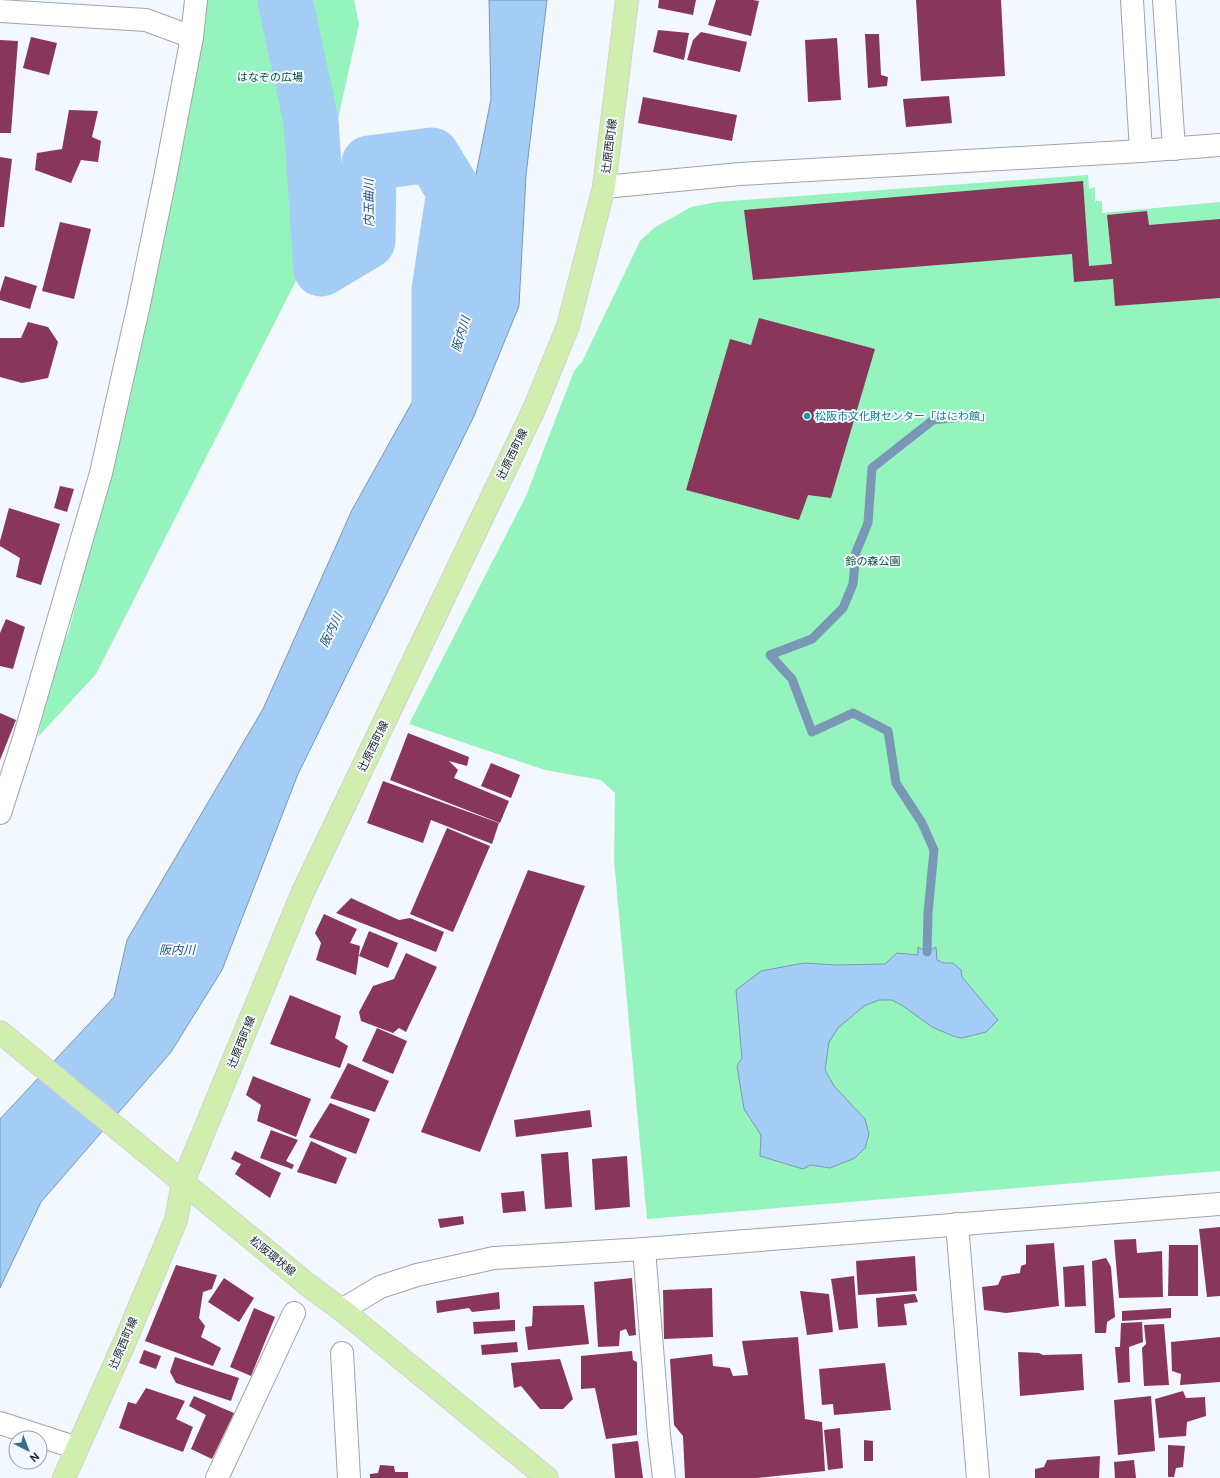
<svg xmlns="http://www.w3.org/2000/svg" width="1220" height="1478" viewBox="0 0 1220 1478" font-family="'DM Sans','Noto Sans JP',sans-serif">
	<rect width="100%" height="100%" fill="#f3f7fe"/>
	<g fill="#95f3bd">
		<polygon points="206,0 354,0 359,24 307,259 96,674 38,737 54,668 69,631 107,482"/>
		<polygon points="1088,175 1089,189 1095,187 1095,201 1102,201 1102,213 1220,202 1220,1171 647,1219 614,860 615,793 601,780 545,770 409,724 526,496 574,371 582,362 640,241 654,228 691,207 717,202"/>
	</g>
	<g fill="#a3cdf5" stroke="#7a98b5">
		<polygon points="489,0 547,0 526,175 519,306 474,416 298,774 222,970 171,1052 41,1202 0,1288 0,1119 114,997 127,940 263,709 352,510 420,388 455,280 491,99"/>
		<polygon points="918,947 927,952 936,947 937,960 944,963 953,963 961,970 962,977 998,1020 986,1032 962,1038 953,1036 932,1027 903,1006 892,1000 879,1000 864,1006 838,1028 829,1042 825,1070 834,1086 865,1119 869,1134 865,1148 855,1158 830,1168 811,1165 803,1169 760,1156 761,1135 744,1109 737,1066 742,1058 736,990 761,971 804,963 837,965 885,964 897,953 918,955"/>
	</g>
	<g fill="none" stroke-linecap="round" stroke-linejoin="round">
		<polyline stroke="#7a98b5" stroke-width="9" points="927,952 928,913 934,850 922,823 896,783 888,731 853,713 812,732 792,679 770,655 812,639 843,608 853,584 856,552 868,523 872,468 933,420 978,415"/>
		<polyline stroke="#a3cdf5" stroke-width="55" points="285,0 311,121 321,269 368,241 369,163 432,155 454,191 439,290 439,405"/>
	</g>
	<g fill="#88365a">
		<polygon points="659,0 696,0 693,15 658,8"/>
		<polygon points="716,0 753,0 759,1 751,36 708,25"/>
		<polygon points="916,0 1001,0 1005,76 921,81"/>
		<polygon points="658,30 689,33 684,60 653,52"/>
		<polygon points="701,32 747,42 740,72 687,60 693,40"/>
		<polygon points="865,34 879,34 881,75 888,77 887,86 868,88"/>
		<polygon points="31,37 57,43 49,75 23,68"/>
		<polygon points="837,38 841,100 808,102 805,40"/>
		<polygon points="0,40 18,41 11,133 0,133"/>
		<polygon points="949,96 952,123 906,127 903,99"/>
		<polygon points="643,97 737,115 732,141 638,123"/>
		<polygon points="69,110 98,111 92,137 101,141 98,162 81,160 71,183 35,170 37,153 62,149"/>
		<polygon points="0,157 12,159 4,227 0,227"/>
		<polygon points="1083,181 1089,266 1112,264 1107,215 1147,211 1149,225 1220,219 1220,298 1115,306 1113,279 1074,282 1072,254 753,280 744,210"/>
		<polygon points="60,222 91,229 74,299 42,291"/>
		<polygon points="5,276 37,286 30,309 0,300 0,292"/>
		<polygon points="759,318 875,349 831,498 808,495 799,520 686,490 730,339 751,345"/>
		<polygon points="28,322 48,327 58,342 48,378 22,383 0,377 0,338 21,338"/>
		<polygon points="60,486 74,489 67,512 54,508"/>
		<polygon points="9,508 60,524 41,585 16,577 20,558 0,546 0,541"/>
		<polygon points="6,619 25,627 13,669 0,666 0,633"/>
		<polygon points="0,713 16,720 0,760"/>
		<polygon points="408,733 469,757 467,766 449,761 458,770 454,778 509,801 500,823 390,780"/>
		<polygon points="491,763 520,775 511,798 481,786"/>
		<polygon points="383,781 499,823 492,844 431,820 423,843 367,823"/>
		<polygon points="447,828 490,846 453,932 410,914"/>
		<polygon points="528,870 585,886 480,1152 421,1132"/>
		<polygon points="351,898 399,920 410,918 444,932 436,952 336,913"/>
		<polygon points="324,914 357,929 350,943 360,946 356,975 316,960 321,943 315,933"/>
		<polygon points="369,931 398,943 388,968 359,956"/>
		<polygon points="406,953 437,967 406,1032 399,1028 393,1033 361,1021 359,1012 373,986 394,979"/>
		<polygon points="290,995 341,1016 335,1038 348,1046 340,1068 270,1044"/>
		<polygon points="377,1028 407,1041 393,1074 362,1061"/>
		<polygon points="348,1063 389,1081 375,1112 330,1098"/>
		<polygon points="253,1076 311,1099 296,1137 257,1121 261,1105 246,1095"/>
		<polygon points="330,1103 370,1119 356,1154 309,1137"/>
		<polygon points="590,1110 592,1127 516,1137 514,1120"/>
		<polygon points="271,1130 298,1140 286,1161 294,1165 292,1169 260,1158"/>
		<polygon points="311,1141 347,1158 336,1184 297,1172"/>
		<polygon points="235,1151 281,1173 270,1198 235,1174 241,1164 231,1159"/>
		<polygon points="568,1152 572,1207 545,1209 541,1154"/>
		<polygon points="627,1156 630,1207 595,1210 592,1159"/>
		<polygon points="524,1191 526,1211 503,1213 501,1193"/>
		<polygon points="463,1216 464,1224 440,1228 438,1219"/>
		<polygon points="1220,1227 1220,1296 1207,1297 1199,1229"/>
		<polygon points="1136,1239 1137,1253 1162,1251 1163,1297 1119,1298 1114,1240"/>
		<polygon points="1054,1243 1059,1306 1006,1313 984,1310 982,1287 998,1285 1002,1276 1020,1273 1021,1266 1026,1264 1026,1245"/>
		<polygon points="1169,1245 1198,1245 1198,1296 1168,1296"/>
		<polygon points="915,1256 917,1291 858,1295 856,1261"/>
		<polygon points="1106,1258 1111,1267 1115,1317 1107,1322 1106,1333 1095,1333 1092,1261"/>
		<polygon points="176,1265 217,1275 212,1289 203,1292 199,1318 205,1326 201,1337 221,1348 213,1366 145,1341"/>
		<polygon points="1084,1265 1086,1306 1065,1307 1063,1267"/>
		<polygon points="854,1276 858,1328 839,1330 831,1279"/>
		<polygon points="224,1278 254,1298 239,1322 208,1302"/>
		<polygon points="632,1278 636,1335 629,1336 626,1329 620,1331 619,1346 598,1347 594,1282"/>
		<polygon points="712,1288 713,1337 664,1339 663,1290"/>
		<polygon points="800,1291 829,1294 833,1332 807,1335"/>
		<polygon points="499,1292 500,1309 472,1312 469,1308 437,1313 436,1301"/>
		<polygon points="915,1294 918,1302 904,1304 907,1325 878,1327 876,1298"/>
		<polygon points="584,1305 589,1344 528,1350 525,1327 532,1326 533,1306"/>
		<polygon points="254,1308 275,1317 251,1376 230,1367"/>
		<polygon points="1171,1308 1171,1318 1122,1321 1122,1311"/>
		<polygon points="515,1320 515,1331 474,1334 473,1322"/>
		<polygon points="1142,1322 1143,1342 1129,1347 1130,1382 1118,1383 1115,1347 1120,1347 1121,1323"/>
		<polygon points="1164,1324 1169,1385 1144,1386 1142,1348 1146,1344 1144,1325"/>
		<polygon points="798,1337 805,1419 822,1422 825,1471 756,1478 685,1478 683,1436 674,1425 670,1359 712,1354 713,1366 730,1368 733,1376 748,1375 742,1341"/>
		<polygon points="1220,1337 1220,1382 1180,1385 1181,1374 1172,1371 1171,1342"/>
		<polygon points="517,1342 518,1352 482,1355 481,1345"/>
		<polygon points="144,1350 161,1356 156,1369 139,1363"/>
		<polygon points="632,1351 633,1360 637,1362 637,1435 606,1439 595,1388 581,1389 581,1356"/>
		<polygon points="1018,1352 1039,1353 1043,1355 1082,1354 1084,1390 1020,1396"/>
		<polygon points="175,1357 239,1378 231,1401 176,1383 170,1372"/>
		<polygon points="560,1359 573,1399 563,1409 540,1409 521,1386 514,1388 511,1363"/>
		<polygon points="885,1363 891,1410 834,1415 833,1404 822,1405 819,1369"/>
		<polygon points="146,1388 185,1401 176,1419 193,1427 183,1452 119,1428 128,1402 136,1404"/>
		<polygon points="1183,1391 1186,1398 1205,1397 1206,1416 1187,1422 1186,1436 1159,1438 1155,1399"/>
		<polygon points="194,1396 234,1413 212,1459 191,1449 206,1415 189,1406"/>
		<polygon points="1151,1396 1155,1451 1118,1455 1114,1400"/>
		<polygon points="840,1428 843,1468 828,1470 824,1430"/>
		<polygon points="864,1440 873,1441 873,1461 864,1461"/>
		<polygon points="638,1441 643,1478 615,1478 612,1444"/>
		<polygon points="1168,1445 1185,1446 1183,1467 1176,1468 1174,1477 1168,1477"/>
		<polygon points="1100,1456 1099,1478 1035,1478 1035,1469 1044,1467 1047,1460"/>
		<polygon points="1134,1460 1136,1478 1115,1478 1114,1462"/>
		<polygon points="380,1465 394,1466 395,1472 408,1472 408,1478 370,1478 370,1474 378,1473"/>
	</g>
	<g fill="none" stroke-linecap="round" stroke-linejoin="round">
		<defs>
			<g id="minor">
				<polyline points="1132,0 1141,151"/>
				<polyline points="1164,0 1174,149"/>
				<polyline points="0,11 146,20 192,37"/>
				<polyline points="604,187 740,174 1141,151 1220,145"/>
				<polyline points="0,813 25,735 101,473 139,304 165,178 192,37 196,0"/>
				<polyline points="957,1224 978,1478"/>
				<polyline points="644,1249 659,1435 664,1478"/>
				<polyline points="342,1310 380,1287 417,1275 494,1258 644,1249 1220,1204"/>
				<polyline points="342,1353 349,1478"/>
				<polyline points="0,1423 77,1448"/>
				<polyline points="217,1478 294,1313"/>
			</g>
			<g id="major">
				<polyline points="0,1032 308,1285 342,1310 547,1478"/>
				<polyline points="64,1478 126,1339 176,1220 183,1182 302,894 535,407 568,326 604,187 627,0"/>
			</g>
		</defs>
		<use href="#minor" stroke="#9fa4ab" stroke-width="24"/>
		<use href="#major" stroke="#d2d2d2" stroke-width="24"/>
		<use href="#minor" stroke="#fff" stroke-width="22"/>
		<use href="#major" stroke="#d0eead" stroke-width="22"/>
	</g>
	<circle fill="#0f9aa8" stroke="#f3f7fe" stroke-width="1.5" cx="807" cy="416" r="4"/>
	<g text-anchor="middle" dominant-baseline="central" stroke-width="4" stroke-linejoin="round" paint-order="stroke">
		<g font-size="11" fill="#0b5736" stroke="#f3f7fe">
			<text x="270" y="77">はなぞの広場</text>
			<text x="873" y="561">鈴の森公園</text>
		</g>
		<g font-size="11" fill="#1c1e20" stroke="#f3f7fe">
			<text transform="translate(609 146) rotate(-83)">辻原西町線</text>
			<text transform="translate(512 454) rotate(-64)">辻原西町線</text>
			<text transform="translate(373 746) rotate(-64)">辻原西町線</text>
			<text transform="translate(241 1042) rotate(-68)">辻原西町線</text>
			<text transform="translate(273 1256) rotate(39)">松阪環状線</text>
			<text transform="translate(123 1343) rotate(-67)">辻原西町線</text>
		</g>
		<g font-size="11" fill="#0d838f" stroke="#f3f7fe" text-anchor="start">
			<text x="815" y="416">松阪市文化財センター「はにわ館」</text>
		</g>
		<g font-size="12" font-style="italic" fill="#225480" stroke="#f3f7fe">
			<text transform="translate(369 203) rotate(-90)">内玉曲川</text>
			<text transform="translate(461 334) rotate(-73)">阪内川</text>
			<text transform="translate(331 630) rotate(-64)">阪内川</text>
			<text x="177" y="950">阪内川</text>
		</g>
	</g>
	<g transform="translate(28 1450) rotate(138)"><circle r="19" fill="#f3f7fe" stroke="#9da0a5"/>
	<path d="M0-3L7 15L0 10L-7 15Z" fill="#357088"/>
	<text y="-6" font-size="11" font-weight="bold" text-anchor="middle" fill="#1c1e20">N</text>
	</g>
</svg>
